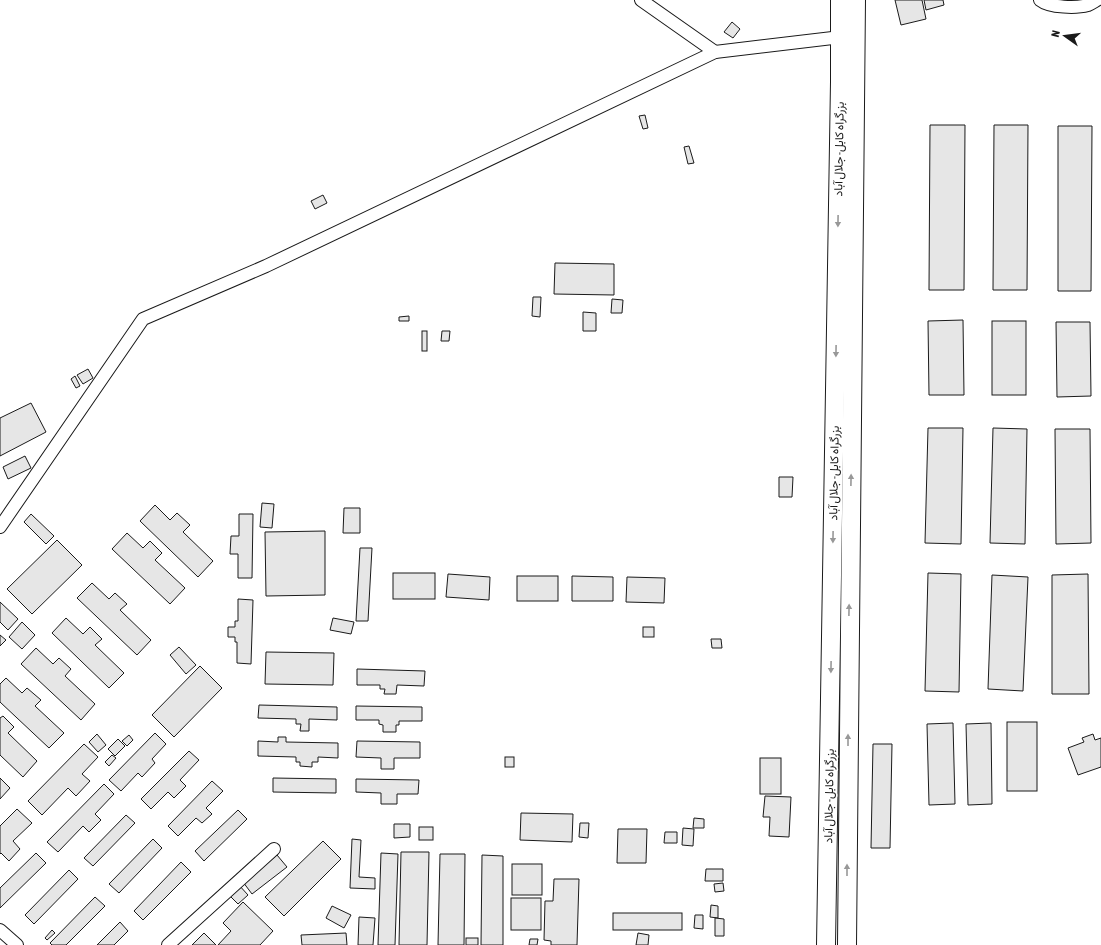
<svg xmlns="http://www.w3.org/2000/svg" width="1101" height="945" viewBox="0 0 1101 945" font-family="'Asap Condensed',Vazirmatn,sans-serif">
	<rect width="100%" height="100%" fill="#fff"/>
	<g fill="#e6e6e6" stroke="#1a1a1a">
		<polygon points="895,0 922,0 926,19 901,25"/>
		<polygon points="924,0 943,0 944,5 926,10"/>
		<polygon points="732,22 740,29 733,38 724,32"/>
		<polygon points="645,115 648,128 643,129 639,116"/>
		<polygon points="930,125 965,125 964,290 929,290"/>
		<polygon points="994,125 1028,125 1027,290 993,290"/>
		<polygon points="1058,126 1092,126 1091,291 1058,291"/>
		<polygon points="689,146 694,163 688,164 684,147"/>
		<polygon points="323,195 327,203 315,209 311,201"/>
		<polygon points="555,263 614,264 614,295 554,294"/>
		<polygon points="533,297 541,297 540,317 532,316"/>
		<polygon points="612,299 623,300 622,313 611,313"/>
		<polygon points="583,312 596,313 596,331 583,331"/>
		<polygon points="409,316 409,321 399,321 399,317"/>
		<polygon points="963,320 964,395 929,395 928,321"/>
		<rect x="992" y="321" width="34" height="74"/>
		<polygon points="1056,322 1090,322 1091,396 1057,397"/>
		<rect x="422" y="331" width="5" height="20"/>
		<polygon points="442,331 450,331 449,341 441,341"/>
		<polygon points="88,369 93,378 83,384 77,375"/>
		<polygon points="75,376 80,386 76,388 71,379"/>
		<polygon points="31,403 46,432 0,456 0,418"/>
		<polygon points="928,428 963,428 961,544 925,543"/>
		<polygon points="993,428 1027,429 1025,544 990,543"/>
		<polygon points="1055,429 1090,429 1091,543 1056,544"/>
		<polygon points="25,456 31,468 8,479 3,467"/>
		<polygon points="779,477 793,477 792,497 779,497"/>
		<polygon points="262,503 274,504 272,528 260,527"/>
		<polygon points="155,505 170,520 177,513 190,525 183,532 213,561 198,577 140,521"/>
		<polygon points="344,508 360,508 360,533 343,533"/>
		<polygon points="31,514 54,536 46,544 24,522"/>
		<polygon points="239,514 253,514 252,578 238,578 238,554 230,554 231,536 239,536"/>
		<polygon points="325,531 325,595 266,596 265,532"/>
		<polygon points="127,533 143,548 150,541 162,553 155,560 185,588 170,604 112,549"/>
		<polygon points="57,540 82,565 32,614 7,589"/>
		<polygon points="360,548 372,548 368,621 356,621"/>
		<rect x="393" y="573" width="42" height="26"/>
		<polygon points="928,573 961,574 959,692 925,691"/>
		<polygon points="448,574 490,577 489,600 446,597"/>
		<polygon points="1088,574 1089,694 1052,694 1052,575"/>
		<polygon points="992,575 1028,577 1023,691 988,689"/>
		<rect x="517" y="576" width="41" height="25"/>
		<polygon points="572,576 613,577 613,601 572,601"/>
		<polygon points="627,577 665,578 664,603 626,602"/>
		<polygon points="92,583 109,599 115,593 127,604 120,610 151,640 137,655 77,598"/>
		<polygon points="238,599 253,600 251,664 237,663 237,642 235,642 235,637 228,637 228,627 235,627 235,621 238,621"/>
		<polygon points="0,602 18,619 8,630 0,622"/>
		<polygon points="66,618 83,634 90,627 102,639 95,645 124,673 109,688 52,633"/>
		<polygon points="333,618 354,622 351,634 330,630"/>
		<polygon points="22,622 35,635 22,649 9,637"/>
		<rect x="643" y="627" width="11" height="10"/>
		<polygon points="0,635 6,640 0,646"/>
		<polygon points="711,639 721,639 722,648 712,648"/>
		<polygon points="179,647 196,665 186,674 170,655"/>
		<polygon points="36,648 53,664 59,658 71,669 65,676 95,704 81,720 21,664"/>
		<polygon points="266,652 334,653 333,685 265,684"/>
		<polygon points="200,666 222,688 174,737 152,715"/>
		<polygon points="357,669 425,671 424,686 397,685 396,694 384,694 385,689 380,689 380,685 357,685"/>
		<polygon points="6,678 22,693 27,688 41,700 35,706 64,733 49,748 0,702 0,684"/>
		<polygon points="259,705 337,707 337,720 309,719 309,731 300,731 301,724 296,724 296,719 258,718"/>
		<polygon points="356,706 422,707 422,721 399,721 399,725 396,725 396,732 383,732 383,725 379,724 379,720 356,720"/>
		<polygon points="3,716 14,727 8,733 37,761 23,777 0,755 0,718"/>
		<rect x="1007" y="722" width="30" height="69"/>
		<polygon points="953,723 955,804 929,805 927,724"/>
		<polygon points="991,723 992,804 968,805 966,724"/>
		<polygon points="155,733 166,744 152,759 155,763 142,777 138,773 121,791 109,780"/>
		<polygon points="97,734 106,745 98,752 89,742"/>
		<polygon points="1093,734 1095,740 1101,738 1101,767 1078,775 1068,748 1084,742 1082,738"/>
		<polygon points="129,735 133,740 127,746 122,741"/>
		<polygon points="278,737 286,737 286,742 338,743 338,758 318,757 318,762 312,762 312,767 300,766 300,762 296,762 296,757 258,756 258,741 278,742"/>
		<polygon points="118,739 125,746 115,756 108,749"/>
		<polygon points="357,741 420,742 420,758 394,758 394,769 381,769 381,758 356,757"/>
		<polygon points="84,744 98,757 82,774 90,781 76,796 68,788 42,815 28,801"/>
		<polygon points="873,744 892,744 890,848 871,848"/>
		<polygon points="189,751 199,760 180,780 186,786 174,798 168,792 151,809 141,799"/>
		<polygon points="112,755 116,758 109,766 105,762"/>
		<rect x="505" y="757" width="9" height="10"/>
		<rect x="760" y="758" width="21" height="36"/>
		<polygon points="0,778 10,788 0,799"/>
		<polygon points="273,778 336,779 336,793 273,792"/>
		<polygon points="356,779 419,780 418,794 397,794 397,804 381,804 381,793 356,792"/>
		<polygon points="212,781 223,791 206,808 212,814 202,823 196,818 178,836 168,826"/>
		<polygon points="104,784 114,794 95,814 101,820 89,832 83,826 58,852 47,842"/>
		<polygon points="765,796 791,797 789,837 769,836 770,817 763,817"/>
		<polygon points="17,809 32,823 13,841 20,849 9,861 1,853 0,854 0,826"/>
		<polygon points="238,810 247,819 204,861 195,851"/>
		<polygon points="521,813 573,814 572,842 520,840"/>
		<polygon points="126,815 135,823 93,866 84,858"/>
		<polygon points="694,818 704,819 704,828 693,828"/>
		<polygon points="580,823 589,823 588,838 579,837"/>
		<polygon points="394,824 410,824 410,837 394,838"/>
		<rect x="419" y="827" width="14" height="13"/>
		<polygon points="683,828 694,829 693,846 682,845"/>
		<polygon points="618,829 647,829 646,863 617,863"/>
		<polygon points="665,832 677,832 677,843 664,843"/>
		<polygon points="153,839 162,848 119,893 109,884"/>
		<polygon points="352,839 361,840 359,877 375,878 375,889 350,888"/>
		<polygon points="323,841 341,859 284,916 265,897"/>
		<polygon points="401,852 429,852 427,945 399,945"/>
		<polygon points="36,853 46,863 0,908 0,888"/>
		<polygon points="381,853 398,854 395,945 378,945"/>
		<polygon points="440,854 465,854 464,945 438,945"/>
		<polygon points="277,855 287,867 252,894 243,882"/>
		<polygon points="482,855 503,856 503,945 481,945"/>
		<polygon points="181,862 191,872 143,920 134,911"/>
		<rect x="512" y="864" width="30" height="31"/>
		<polygon points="706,869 723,869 723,881 705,881"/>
		<polygon points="69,870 78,879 34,924 25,915"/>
		<polygon points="554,879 579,879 577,945 551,945 551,941 544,940 545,901 553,901"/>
		<polygon points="723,883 724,891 715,892 714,884"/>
		<polygon points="238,884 248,895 238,904 228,894"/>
		<polygon points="95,897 105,906 66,945 52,945 50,943"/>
		<rect x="511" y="898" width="30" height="32"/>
		<polygon points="243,902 273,931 260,945 218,945 231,931 223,923"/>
		<polygon points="711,905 718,906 718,918 710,917"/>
		<polygon points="332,906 351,915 344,928 326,918"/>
		<rect x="613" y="913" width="69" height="17"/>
		<polygon points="695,915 703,915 703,929 694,928"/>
		<polygon points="359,917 375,918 373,945 358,945"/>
		<polygon points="715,918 724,919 724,936 715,936"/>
		<polygon points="120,922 128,931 114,945 97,945"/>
		<polygon points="52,930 55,933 47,940 45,938"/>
		<polygon points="204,933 216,945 192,945"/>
		<polygon points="346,933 347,945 302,945 301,935"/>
		<polygon points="638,933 649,935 648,945 636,945"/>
		<rect x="466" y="938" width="12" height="7"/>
		<polygon points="530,939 538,939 537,945 529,945"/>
	</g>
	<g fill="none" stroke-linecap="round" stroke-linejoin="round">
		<defs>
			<g id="minor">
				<polyline points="641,0 715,52"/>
				<path d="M1040,0C1050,8 1077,8 1088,5C1091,4 1095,1 1097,0"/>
				<polyline points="0,527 143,319 266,266 715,52 841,37"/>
				<polyline points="0,930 17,945"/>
				<polyline points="168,945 274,849"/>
			</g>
			<g id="highway">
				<polyline points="826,945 840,82 840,0"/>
				<polyline points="847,945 856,0"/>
			</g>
		</defs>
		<use href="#minor" stroke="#1a1a1a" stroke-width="14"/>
		<use href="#highway" stroke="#1a1a1a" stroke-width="20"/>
		<use href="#minor" stroke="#fff" stroke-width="12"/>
		<use href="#highway" stroke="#fff" stroke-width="18"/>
	</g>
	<defs><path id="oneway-solid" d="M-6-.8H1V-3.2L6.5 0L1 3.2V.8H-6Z"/></defs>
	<g fill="#989898">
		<use href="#oneway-solid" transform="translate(838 221) rotate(91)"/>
		<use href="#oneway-solid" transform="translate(836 351) rotate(91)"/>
		<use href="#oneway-solid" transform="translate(851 480) rotate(-89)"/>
		<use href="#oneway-solid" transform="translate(833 537) rotate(91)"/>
		<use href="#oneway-solid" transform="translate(849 610) rotate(-89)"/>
		<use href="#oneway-solid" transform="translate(831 667) rotate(91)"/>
		<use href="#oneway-solid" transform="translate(848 740) rotate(-90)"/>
		<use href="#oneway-solid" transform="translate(847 870) rotate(-90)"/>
	</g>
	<g text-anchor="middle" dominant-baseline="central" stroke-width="3" stroke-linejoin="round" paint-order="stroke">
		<g font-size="12" fill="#1a1a1a" stroke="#fff">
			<text transform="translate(839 149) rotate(-89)">بزرگراه کابل- جلال آباد</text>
			<text transform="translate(834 473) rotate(-89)">بزرگراه کابل- جلال آباد</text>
			<text transform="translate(829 796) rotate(-89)">بزرگراه کابل- جلال آباد</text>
		</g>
	</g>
	<g transform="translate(1065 36) rotate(284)" stroke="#ffffff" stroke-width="3" paint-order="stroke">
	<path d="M0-3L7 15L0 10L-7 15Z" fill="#1a1a1a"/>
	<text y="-6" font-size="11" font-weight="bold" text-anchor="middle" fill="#1a1a1a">N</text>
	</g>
</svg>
